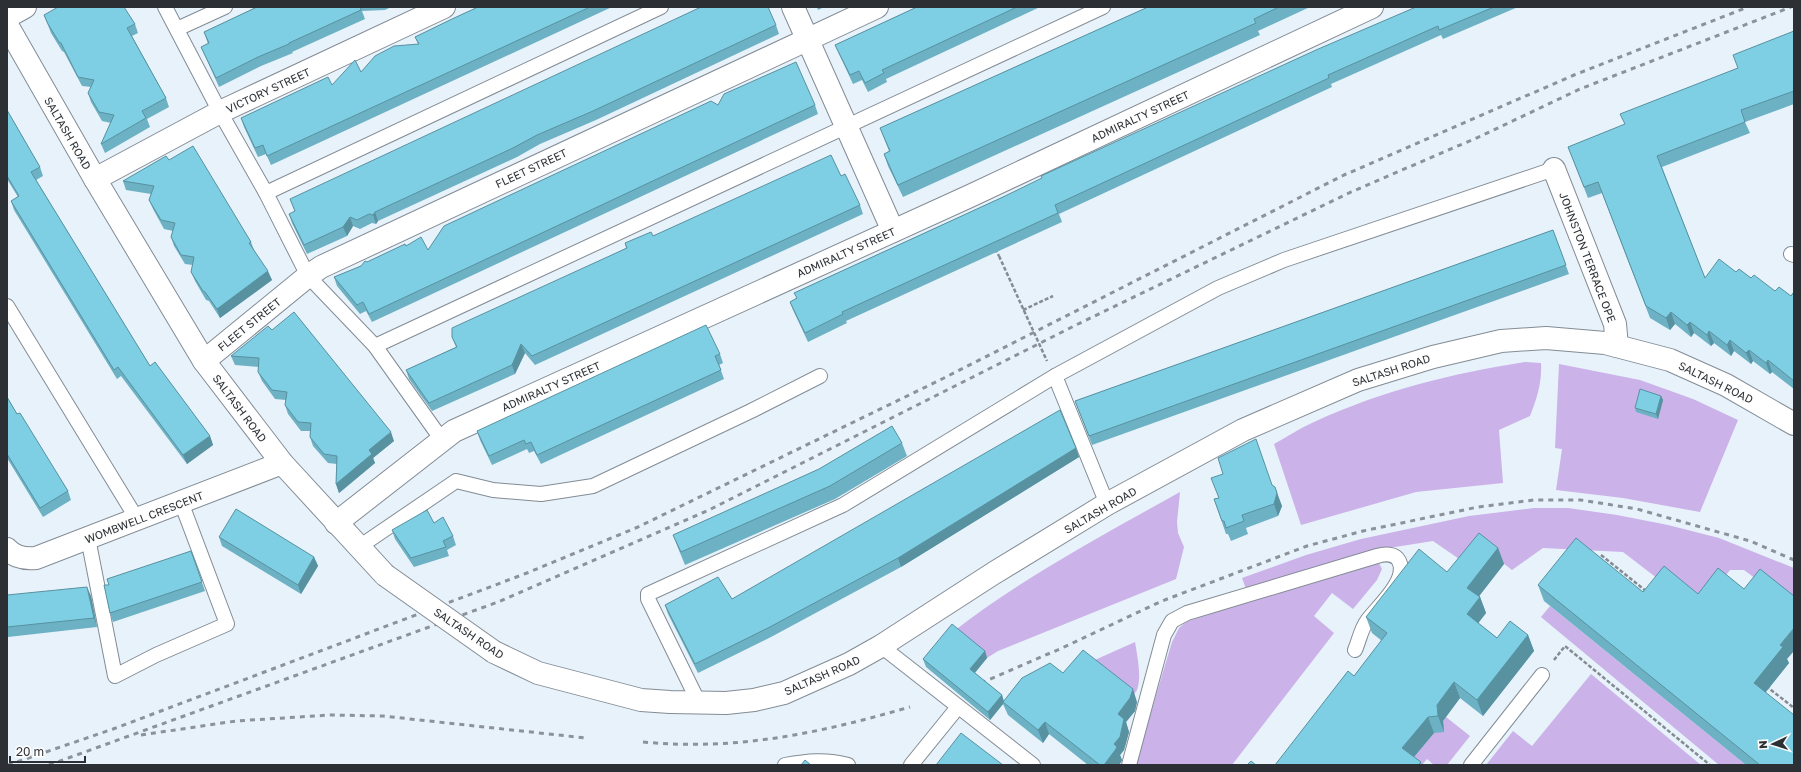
<svg xmlns="http://www.w3.org/2000/svg" width="1801" height="772" viewBox="0 0 1801 772" font-family="'Golos Text',sans-serif">
	<rect width="100%" height="100%" fill="#e8f2fb"/>
	<g fill="#cbb2e9">
		<path d="M1525,362L1541,363C1542,383 1537,398 1530,416L1499,430L1503,483L1416,492L1301,525L1274,444C1287,437 1300,428 1314,422C1381,391 1453,373 1525,362Z"/>
		<polygon points="1559,364 1640,380 1693,399 1738,420 1700,512 1623,498 1556,490 1562,449 1555,448"/>
		<path d="M1180,492L1177,522L1178,533L1184,547L1176,579L998,651L987,658L954,631C1024,577 1103,535 1180,492Z"/>
		<polygon points="1534,508 1568,508 1617,515 1668,525 1719,538 1794,568 1794,607 1744,570 1730,570 1702,606 1662,582 1623,552 1543,548 1512,570 1485,549 1462,561 1433,541 1376,550 1246,589 1242,578 1306,555 1361,539 1469,516"/>
		<polygon points="1369,563 1379,563 1382,569 1377,580 1353,609 1332,593 1314,616 1334,633 1232,765 1135,765 1172,642 1179,628 1186,622"/>
		<polygon points="1550,606 1746,765 1719,765 1541,617"/>
		<path d="M1135,642C1137,654 1142,678 1137,690C1136,692 1133,695 1132,697L1088,663Z"/>
		<polygon points="1591,674 1701,765 1486,765 1513,731 1532,746"/>
		<polygon points="1446,717 1470,736 1447,765 1434,765 1427,759 1422,765 1408,764 1434,733 1443,727 1443,721"/>
	</g>
	<g fill="none" stroke-linecap="round" stroke-linejoin="round">
		<defs>
			<g id="service">
				<polyline points="165,7 220,112 266,193 308,276 375,346 442,440"/>
				<polyline points="177,29 225,7"/>
				<polyline points="266,193 661,7"/>
				<polyline points="1791,254 1794,255"/>
				<polyline points="7,306 137,519"/>
				<polyline points="375,346 1103,7"/>
				<polyline points="1055,376 1107,504"/>
				<polyline points="88,538 115,676 156,655 227,624 181,502"/>
				<polyline points="359,547 456,481 493,490 541,494 593,486 751,411 820,376"/>
				<polyline points="881,646 1033,765"/>
				<polyline points="699,703 648,599 648,594 843,505 1055,376 1218,288 1284,260 1554,169"/>
				<path d="M785,765C807,761 826,759 848,765"/>
				<polyline points="911,765 958,707"/>
				<path d="M1129,765L1164,635L1172,621L1187,613L1377,556C1384,554 1395,553 1399,561C1409,580 1377,607 1367,621C1361,629 1359,641 1355,650"/>
				<polyline points="1471,765 1542,675"/>
			</g>
			<g id="minor">
				<polyline points="793,7 893,231"/>
				<polyline points="7,17 25,7"/>
				<polyline points="1554,169 1615,324 1617,346"/>
				<polyline points="95,179 220,112 444,7"/>
				<polyline points="204,361 308,276 321,267 877,7"/>
				<polyline points="336,523 454,431 970,196 1372,7"/>
				<path d="M7,549C15,558 25,559 36,558L282,463"/>
			</g>
			<g id="secondary">
				<polyline points="7,25 95,179 204,361 282,463 385,575"/>
				<polyline points="494,652 538,673 641,700 670,702 726,703 754,700 784,693 849,664 881,646 994,573 1107,504 1243,430 1358,380 1433,357 1501,341 1546,338 1605,343 1670,360 1726,385 1794,424"/>
			</g>
		</defs>
		<use href="#service" stroke="#838c95" stroke-width="16"/>
		<use href="#minor" stroke="#838c95" stroke-width="24"/>
		<use href="#secondary" stroke="#838c95" stroke-width="24"/>
		<g stroke="#848b91" stroke-width="2.5" stroke-dasharray="4 2" stroke-linecap="butt">
			<polyline points="995,249 999,256"/>
			<polyline points="1023,310 1053,296"/>
			<polyline points="1601,555 1646,591"/>
			<polyline points="1554,660 1565,646 1710,765"/>
			<polyline points="1766,686 1794,708"/>
		</g>
		<use href="#service" stroke="#fff" stroke-width="14"/>
		<use href="#minor" stroke="#fff" stroke-width="22"/>
		<use href="#secondary" stroke="#fff" stroke-width="22"/>
		<g stroke="#8b9299" stroke-width="3" stroke-dasharray="5 5" stroke-linecap="butt">
			<polyline points="981,683 1062,648 1162,601 1307,546 1363,531 1478,507 1534,500 1581,500 1637,509 1750,541 1794,560"/>
			<polyline points="141,735 236,721 330,715 383,716 586,738"/>
			<path d="M643,742C737,751 820,733 910,707"/>
			<polyline points="8,765 113,729 331,647 527,573 638,527 940,380 1344,175 1574,75 1748,7"/>
			<polyline points="49,765 498,602 709,510 1076,325 1351,192 1481,136 1580,89 1791,7"/>
		</g>
		<defs>
			<polyline id="secondary-bridge" points="385,575 494,652"/>
		</defs>
		<use href="#secondary-bridge" stroke="#838c95" stroke-width="24" stroke-linecap="butt"/>
		<polyline stroke="#848b91" stroke-width="2.5" stroke-dasharray="4 2" stroke-linecap="butt" points="999,256 1047,361"/>
		<use href="#secondary-bridge" stroke="#fff" stroke-width="22"/>
	</g>
	<g fill="#6cb2c4">
		<polygon points="257,7 391,7 385,10 362,11 365,19 292,52 293,53 261,66 219,87 205,56 201,47 208,44 204,32"/>
		<polygon points="478,7 612,7 271,165 266,154 258,157 244,127 241,118 332,85 361,72 418,44 415,37"/>
		<polygon points="817,7 824,7 818,10"/>
		<polygon points="917,7 1040,7 886,79 887,82 868,92 862,80 853,84 839,54 835,45"/>
		<polygon points="1148,7 1310,7 1258,31 1260,35 903,197 888,166 884,154 889,151 880,128"/>
		<polygon points="1416,7 1518,7 1443,39 1441,35 1331,84 1332,87 1059,214 1062,222 846,321 847,323 808,342 793,310 790,302 797,298 794,293"/>
		<polygon points="44,15 135,24 138,33 132,36 166,98 169,107 147,119 150,127 105,153 101,144 111,123 102,121 91,102 88,93 91,87 82,86 64,52 62,51 51,33"/>
		<polygon points="776,25 779,34 596,120 540,144 517,157 378,221 376,224 372,223 360,229 353,226 347,236 307,254 292,223 289,214 295,212 290,199"/>
		<polygon points="1794,31 1794,104 1745,122 1750,133 1662,167 1705,278 1736,272 1751,278 1775,291 1791,296 1794,294 1794,389 1772,372 1770,374 1753,361 1751,364 1734,351 1731,356 1714,343 1711,346 1694,333 1691,337 1675,324 1670,330 1650,318 1602,193 1588,198 1568,147 1624,125 1738,68"/>
		<polygon points="718,105 815,105 818,114 372,322 366,311 360,314 337,286 334,277 361,266 367,262 406,246 428,250"/>
		<polygon points="7,110 40,167 43,176 36,180 150,366 210,436 213,445 187,464 121,376 117,379 14,210 11,201 18,197 7,179"/>
		<polygon points="169,160 251,242 254,250 272,280 220,318 209,301 206,300 195,281 191,272 193,265 185,264 174,246 171,237 173,231 164,229 153,209 149,200 151,194 126,190 123,181"/>
		<polygon points="841,176 860,205 863,214 535,365 525,353 515,374 432,411 409,379 406,370 456,347 452,337 626,248 625,243 653,236"/>
		<polygon points="1553,230 1569,274 1092,445 1075,401"/>
		<polygon points="272,330 394,441 373,458 375,463 339,493 336,484 337,464 328,463 313,446 310,437 311,431 301,431 288,414 285,405 286,400 275,399 262,381 258,372 259,367 235,365 231,356"/>
		<polygon points="720,354 723,363 719,365 724,379 541,464 534,451 529,453 527,449 492,465 480,440 477,431"/>
		<polygon points="1661,396 1663,400 1658,419 1636,412 1635,408"/>
		<polygon points="7,397 17,414 68,491 71,500 43,517 7,458"/>
		<polygon points="902,443 907,456 835,499 685,565 678,548 673,535"/>
		<polygon points="1076,448 1079,457 901,567 771,637 698,673 668,614 665,605 732,599"/>
		<polygon points="1272,486 1282,506 1278,516 1246,528 1248,534 1231,541 1228,534 1226,534 1214,499"/>
		<polygon points="434,523 453,536 456,545 447,550 449,556 414,567 395,539 392,530"/>
		<polygon points="219,537 314,557 318,566 301,594 222,546"/>
		<polygon points="1498,548 1504,564 1479,596 1480,597 1486,613 1478,623 1497,638 1528,635 1534,651 1483,716 1460,698 1443,721 1444,732 1434,733 1414,757 1421,762 1422,765 1275,765 1354,676 1382,641 1372,633 1366,617 1447,572"/>
		<polygon points="191,551 205,591 113,622 110,613 109,585"/>
		<polygon points="1538,585 1643,592 1698,594 1787,659 1789,663 1766,692 1794,765 1746,765 1544,601"/>
		<polygon points="7,595 91,596 97,627 8,637 7,635"/>
		<polygon points="985,651 987,658 975,673 1002,695 1004,701 1063,673 1137,702 1135,711 1126,722 1129,732 1124,750 1120,755 1122,760 1121,762 1119,765 1088,765 1049,734 1043,743 1008,715 1003,704 990,720 926,667 923,659"/>
	</g>
	<g fill="#5891a0">
		<polygon points="375,212 378,221 376,224 373,215"/>
		<polygon points="350,217 353,226 347,236 343,227"/>
		<polygon points="268,271 272,280 220,318 217,309"/>
		<polygon points="1671,312 1675,324 1670,330 1666,318"/>
		<polygon points="1690,322 1694,333 1691,337 1687,325"/>
		<polygon points="1709,331 1714,343 1711,346 1707,335"/>
		<polygon points="1730,340 1734,351 1731,356 1727,345"/>
		<polygon points="521,344 525,353 515,374 512,365"/>
		<polygon points="1749,350 1753,361 1751,364 1746,353"/>
		<polygon points="1768,360 1772,372 1770,374 1766,363"/>
		<polygon points="1661,396 1663,400 1658,419 1656,414"/>
		<polygon points="391,432 394,441 373,458 375,463 339,493 336,484 369,450"/>
		<polygon points="210,436 213,445 187,464 183,455"/>
		<polygon points="1076,448 1079,457 901,567 898,558"/>
		<polygon points="1275,487 1282,506 1278,516 1274,504 1276,496"/>
		<polygon points="1498,548 1504,564 1473,604 1467,588"/>
		<polygon points="314,557 318,566 301,594 298,585"/>
		<polygon points="87,587 91,596 97,627 94,618"/>
		<polygon points="1480,597 1486,613 1473,630 1467,614"/>
		<polygon points="1794,628 1794,651 1787,659 1789,663 1760,699 1754,683 1780,645"/>
		<polygon points="1528,635 1534,651 1483,716 1477,700"/>
		<polygon points="985,651 987,658 972,676 970,669"/>
		<polygon points="1454,682 1460,698 1443,721 1444,732 1438,716 1437,705"/>
		<polygon points="1133,689 1137,702 1135,711 1126,722 1129,732 1124,750 1120,755 1122,760 1121,762 1119,765 1104,765 1114,744 1118,714"/>
		<polygon points="1002,695 1004,703 1003,702 1003,704 990,720 988,712"/>
		<polygon points="1428,717 1434,733 1408,764 1402,748"/>
		<polygon points="1045,722 1049,734 1043,743 1038,730"/>
	</g>
	<g fill="#7ecfe4" stroke="#5891a0">
		<polygon points="58,7 124,7 135,24 127,28 166,98 142,111 146,118 101,144 114,115 99,112 88,93 94,80 78,77 61,43 59,42 48,24 44,15"/>
		<polygon points="257,7 360,7 361,10 289,43 289,44 258,57 216,78 201,47 209,43 204,32"/>
		<polygon points="478,7 590,7 267,156 263,145 255,148 241,118 328,77 332,85 355,60 361,72 375,56 394,46 419,44 415,37 452,19"/>
		<polygon points="701,7 768,7 776,25 593,111 537,135 513,148 375,212 373,215 369,214 357,220 350,217 343,227 304,245 289,214 295,211 290,199"/>
		<polygon points="917,7 1017,7 882,70 884,73 865,83 859,71 850,75 835,45"/>
		<polygon points="1148,7 1279,7 1254,19 1256,23 898,185 884,154 890,151 880,128"/>
		<polygon points="1416,7 1494,7 1439,30 1438,26 1328,75 1329,78 1055,205 1058,213 842,312 843,314 805,333 790,302 797,298 794,293 1003,197 1042,178 1041,176 1316,50"/>
		<polygon points="1794,31 1794,91 1741,110 1745,122 1657,156 1705,278 1719,259 1736,272 1739,269 1751,278 1754,275 1775,291 1779,287 1791,296 1793,293 1794,294 1794,381 1768,360 1766,363 1749,350 1746,353 1730,340 1727,345 1709,331 1707,335 1690,322 1687,325 1671,312 1666,318 1646,306 1598,182 1584,187 1568,147 1625,124 1620,114 1738,68 1733,55"/>
		<polygon points="796,62 815,105 369,314 363,302 357,305 334,277 361,266 365,261 367,262 405,244 406,246 421,237 428,250 444,226 711,101 718,105 724,94"/>
		<polygon points="7,110 40,167 31,172 150,366 155,362 210,436 183,455 118,367 114,370 11,201 19,196 7,176"/>
		<polygon points="193,146 251,242 249,243 268,271 217,309 205,292 203,291 191,272 194,257 181,255 171,237 175,223 161,220 149,200 154,186 123,181 166,156 169,160"/>
		<polygon points="831,155 841,176 845,174 860,205 532,356 521,344 512,365 429,403 406,370 457,347 452,337 452,328 627,248 625,243 651,232 653,236"/>
		<polygon points="1553,230 1566,265 1089,436 1075,401"/>
		<polygon points="294,312 391,432 369,450 372,454 336,484 337,456 324,454 310,437 311,423 298,422 285,405 287,392 272,390 258,372 259,358 231,356 268,326 272,330"/>
		<polygon points="706,325 720,354 715,356 721,370 537,455 531,442 526,444 524,440 489,456 477,431"/>
		<polygon points="1640,389 1661,396 1656,414 1635,408"/>
		<polygon points="7,397 17,414 20,413 68,491 40,508 7,454"/>
		<polygon points="1060,410 1076,448 898,558 768,628 695,664 665,605 718,577 732,599"/>
		<polygon points="892,426 902,443 830,486 681,552 673,535 819,469"/>
		<polygon points="1256,439 1272,485 1275,487 1277,493 1274,504 1242,515 1244,521 1226,528 1224,521 1222,521 1214,499 1219,498 1211,478 1223,474 1218,458"/>
		<polygon points="236,509 314,557 298,585 219,537"/>
		<polygon points="427,510 434,523 443,517 453,536 443,541 446,547 411,558 392,530"/>
		<polygon points="1479,533 1498,548 1467,588 1480,597 1467,614 1497,638 1510,621 1528,635 1477,700 1454,682 1437,705 1438,716 1428,717 1402,748 1421,762 1418,765 1275,765 1348,671 1354,676 1387,633 1366,617 1419,549 1447,572"/>
		<polygon points="1576,538 1643,592 1664,566 1698,594 1718,568 1744,589 1760,569 1794,596 1794,628 1780,645 1783,647 1754,683 1794,715 1794,765 1760,765 1538,585"/>
		<polygon points="191,551 202,582 110,613 104,585 109,585 107,579"/>
		<polygon points="87,587 94,618 7,627 7,595"/>
		<polygon points="952,624 985,651 970,669 1002,695 988,712 923,659"/>
		<polygon points="1083,650 1133,689 1130,698 1118,714 1124,719 1120,737 1114,744 1117,747 1116,749 1104,765 1100,765 1045,722 1038,730 1003,702 1022,678 1050,663 1063,673"/>
		<polygon points="961,733 1003,765 936,765"/>
		<polygon points="805,760 811,765 801,765"/>
		<polygon points="1251,761 1256,765 1247,765"/>
	</g>
	<g text-anchor="middle" dominant-baseline="central" stroke-width="3" stroke-linejoin="round" paint-order="stroke">
		<g font-size="11" fill="#2c3034" stroke="#fdfdfd">
			<text transform="translate(268 90) rotate(-25)">VICTORY STREET</text>
			<text transform="translate(1140 116) rotate(-25)">ADMIRALTY STREET</text>
			<text transform="translate(68 133) rotate(60)">SALTASH ROAD</text>
			<text transform="translate(531 168) rotate(-25)">FLEET STREET</text>
			<text transform="translate(846 252) rotate(-24)">ADMIRALTY STREET</text>
			<text transform="translate(1588 257) rotate(69)">JOHNSTON TERRACE OPE</text>
			<text transform="translate(249 324) rotate(-39)">FLEET STREET</text>
			<text transform="translate(1391 370) rotate(-18)">SALTASH ROAD</text>
			<text transform="translate(1716 382) rotate(26)">SALTASH ROAD</text>
			<text transform="translate(551 386) rotate(-24)">ADMIRALTY STREET</text>
			<text transform="translate(240 408) rotate(53)">SALTASH ROAD</text>
			<text transform="translate(1100 510) rotate(-30)">SALTASH ROAD</text>
			<text transform="translate(144 517) rotate(-21)">WOMBWELL CRESCENT</text>
			<text transform="translate(469 633) rotate(34)">SALTASH ROAD</text>
			<text transform="translate(822 675) rotate(-24)">SALTASH ROAD</text>
		</g>
	</g>
	<rect width="1801" height="772" fill="none" stroke="#2c3034" stroke-width="16"/>
	<g transform="translate(1773 744) rotate(266)" stroke="#fdfdfd" stroke-width="3" paint-order="stroke">
	<path d="M0-3L7 15L0 10L-7 15Z" fill="#2c3034"/>
	<text y="-6" font-size="11" font-weight="bold" text-anchor="middle" fill="#2c3034">N</text>
	</g>
	<path d="M10 756v6h75v-6" fill="none" stroke="#2c3034" stroke-width="2"/>
	<text x="16" y="756" font-size="12" fill="#2c3034" stroke="#fdfdfd" stroke-width="3" paint-order="stroke">20 m</text>
</svg>
